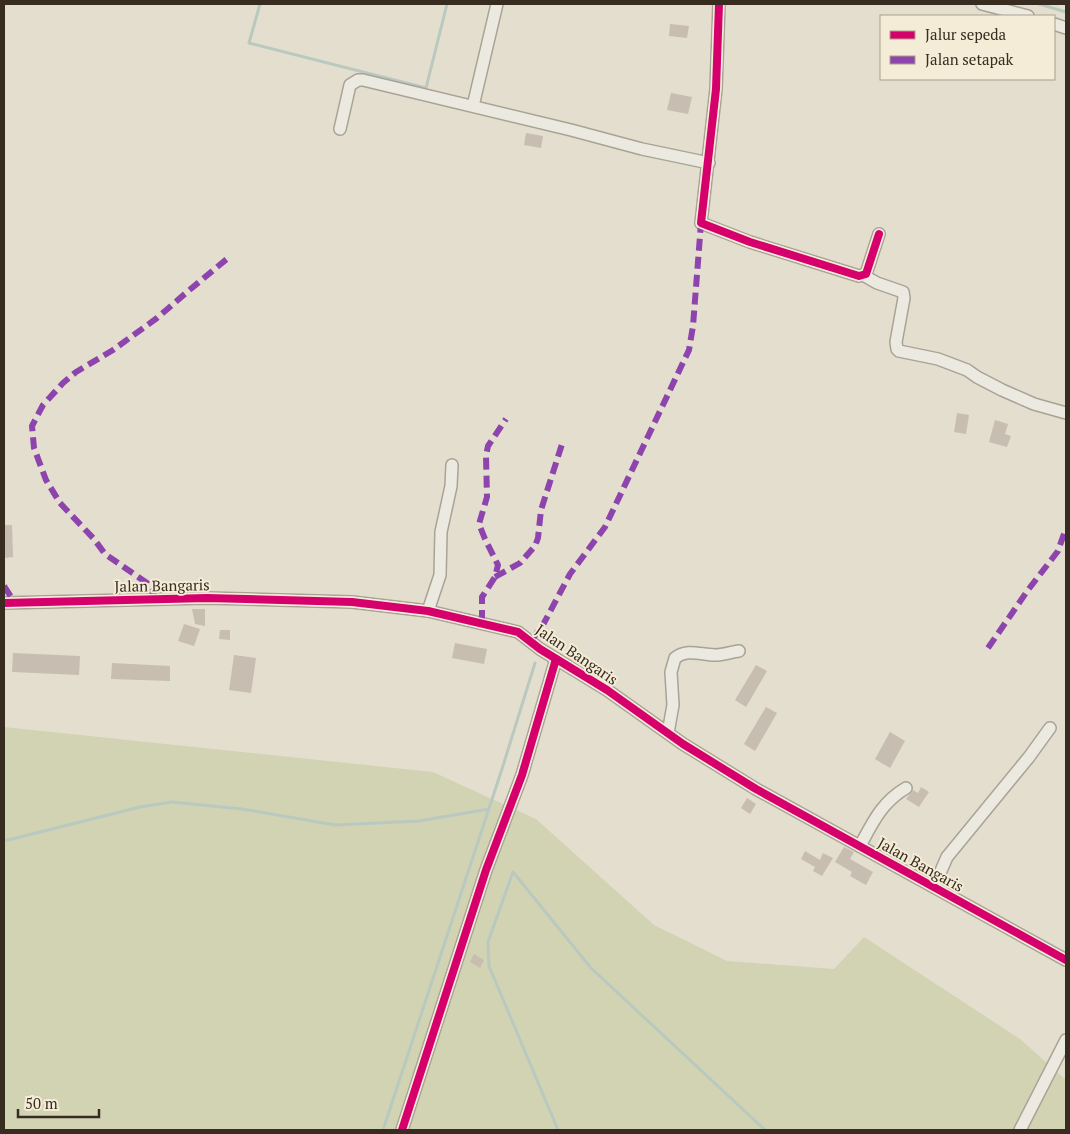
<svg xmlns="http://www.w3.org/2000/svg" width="1070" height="1134" viewBox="0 0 1070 1134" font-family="'PT Serif',serif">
	<rect width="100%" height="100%" fill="#e4decf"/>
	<polygon fill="#d1d3b2" points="4,727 433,772 536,819 654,925 727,961 834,969 864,937 1020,1039 1066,1080 1066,1130 4,1130"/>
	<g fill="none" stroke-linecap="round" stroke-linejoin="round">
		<g stroke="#bac9c0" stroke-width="3">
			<polyline points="260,4 249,43 426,88 447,4"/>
			<polyline points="1039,4 1066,12"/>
			<polyline points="4,841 140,807 172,802 242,809 335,825 419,821 489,809"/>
			<polyline points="383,1130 502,769 535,663"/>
			<polyline points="558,1130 489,966 488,942 513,872 591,968 765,1130"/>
		</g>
	</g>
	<g fill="#c7bdb0">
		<polygon points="670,24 689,26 687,38 669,36"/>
		<polygon points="671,93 692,97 688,114 667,110"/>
		<polygon points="526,133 543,136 541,148 524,145"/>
		<polygon points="957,413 969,415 966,434 954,432"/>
		<polygon points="995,420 1008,424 1005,434 1011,436 1007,447 989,442"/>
		<polygon points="4,525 12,525 13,557 4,558"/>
		<polygon points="192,609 205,609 205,626 195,624"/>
		<polygon points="184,624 200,629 194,646 178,641"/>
		<polygon points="220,630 230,630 230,640 219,639"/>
		<polygon points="455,643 487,649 484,664 452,658"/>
		<polygon points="13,653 80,656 79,675 12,672"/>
		<polygon points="234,655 256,658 251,693 229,690"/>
		<polygon points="112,663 170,666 170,681 111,679"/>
		<polygon points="756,665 767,671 746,707 735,700"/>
		<polygon points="766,707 777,713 755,751 744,744"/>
		<polygon points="890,732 905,741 890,768 875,759"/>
		<polygon points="921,787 929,792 919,807 906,799 913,790 918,793"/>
		<polygon points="747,798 756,804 750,814 741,808"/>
		<polygon points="844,847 854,852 850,859 873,872 866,885 850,876 852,872 835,862"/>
		<polygon points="805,851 820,860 823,853 833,858 822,876 813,871 815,867 801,859"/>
		<polygon points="474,954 484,960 480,968 470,962"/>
	</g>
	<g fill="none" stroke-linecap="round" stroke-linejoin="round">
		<defs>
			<g id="minor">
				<polyline points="719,4 716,89 701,223 750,242 859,276 866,274 879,234"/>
				<polyline points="982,4 1028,16"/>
				<polyline points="1054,24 1066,28"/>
				<polyline points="473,106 497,4"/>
				<polyline points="340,129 350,85 358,80 363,80 571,130 642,149 709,163"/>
				<polyline points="863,275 877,283 903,292 904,298 896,342 897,349 899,351 938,359 967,370 977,377 1002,390 1034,404 1066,413"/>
				<polyline points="4,603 207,598 352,602 428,611 518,632 540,649 607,690 683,744 756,789 1066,960"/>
				<polyline points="428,611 440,575 441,532 451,486 452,465"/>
				<path d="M668,733L673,705L671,672L675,658C687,648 701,655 715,655C723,655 731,652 739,651"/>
				<path d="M860,846C873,822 882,802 906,788"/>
				<polyline points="934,887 947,857 1029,757 1050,728"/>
				<polyline points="402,1130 486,870 522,775 556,659"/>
				<polyline points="1020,1130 1066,1040"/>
			</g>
		</defs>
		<use href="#minor" stroke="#a9a397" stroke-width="14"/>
		<use href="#minor" stroke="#ece9e0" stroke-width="11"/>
		<g stroke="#8e44ad" stroke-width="6" stroke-dasharray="12 6" stroke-linecap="butt">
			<polyline points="495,577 520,563 535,546 538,538 541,510 563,441"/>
			<polyline points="4,586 15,603"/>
			<polyline points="157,599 147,583 105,554 94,539 60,503 46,480 34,448 32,426 43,405 63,383 76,372 113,350 157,318 187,292 228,258"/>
			<polyline points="482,622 482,597 495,577 498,565 485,539 479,524 487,497 486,456 488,446 506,419"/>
			<polyline points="531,641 544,623 570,574 605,527 689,350 693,326 701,223"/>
			<polyline points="988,648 1028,590 1058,551 1066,528"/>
		</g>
		<defs>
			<g id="cycleway">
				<polyline points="719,4 716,89 701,223 750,242 859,276 866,274 879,234"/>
				<polyline points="4,603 207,598 352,602 428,611 518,632 540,649 607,690 683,744 756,789 1066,960"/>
				<polyline points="402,1130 486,870 522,775 556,659"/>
			</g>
		</defs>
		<use href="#cycleway" stroke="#f4ecd6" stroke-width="11"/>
		<use href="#cycleway" stroke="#d6006c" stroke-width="8"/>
	</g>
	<g text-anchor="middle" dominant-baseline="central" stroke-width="4" stroke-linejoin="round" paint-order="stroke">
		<g font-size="15" fill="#382c20" stroke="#f4ecd6">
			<text transform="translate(162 585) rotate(-1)">Jalan Bangaris</text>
			<text transform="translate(577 654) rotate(34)">Jalan Bangaris</text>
			<text transform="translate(921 864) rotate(29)">Jalan Bangaris</text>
		</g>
	</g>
	<rect width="1070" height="1134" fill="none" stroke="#382c20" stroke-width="10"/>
	<rect x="880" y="15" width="175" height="65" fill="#f4ecd6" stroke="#a99f8d"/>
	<rect x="890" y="31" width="25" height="8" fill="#d6006c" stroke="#a99f8d"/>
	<text x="925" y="40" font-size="15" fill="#382c20">Jalur sepeda</text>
	<rect x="890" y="56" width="25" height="8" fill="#8e44ad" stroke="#a99f8d"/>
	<text x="925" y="65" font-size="15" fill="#382c20">Jalan setapak</text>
	<path d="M18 1109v8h81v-8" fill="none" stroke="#382c20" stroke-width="2.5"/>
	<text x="25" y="1109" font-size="15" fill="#382c20" stroke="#f4ecd6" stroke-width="4" paint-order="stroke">50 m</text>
</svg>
